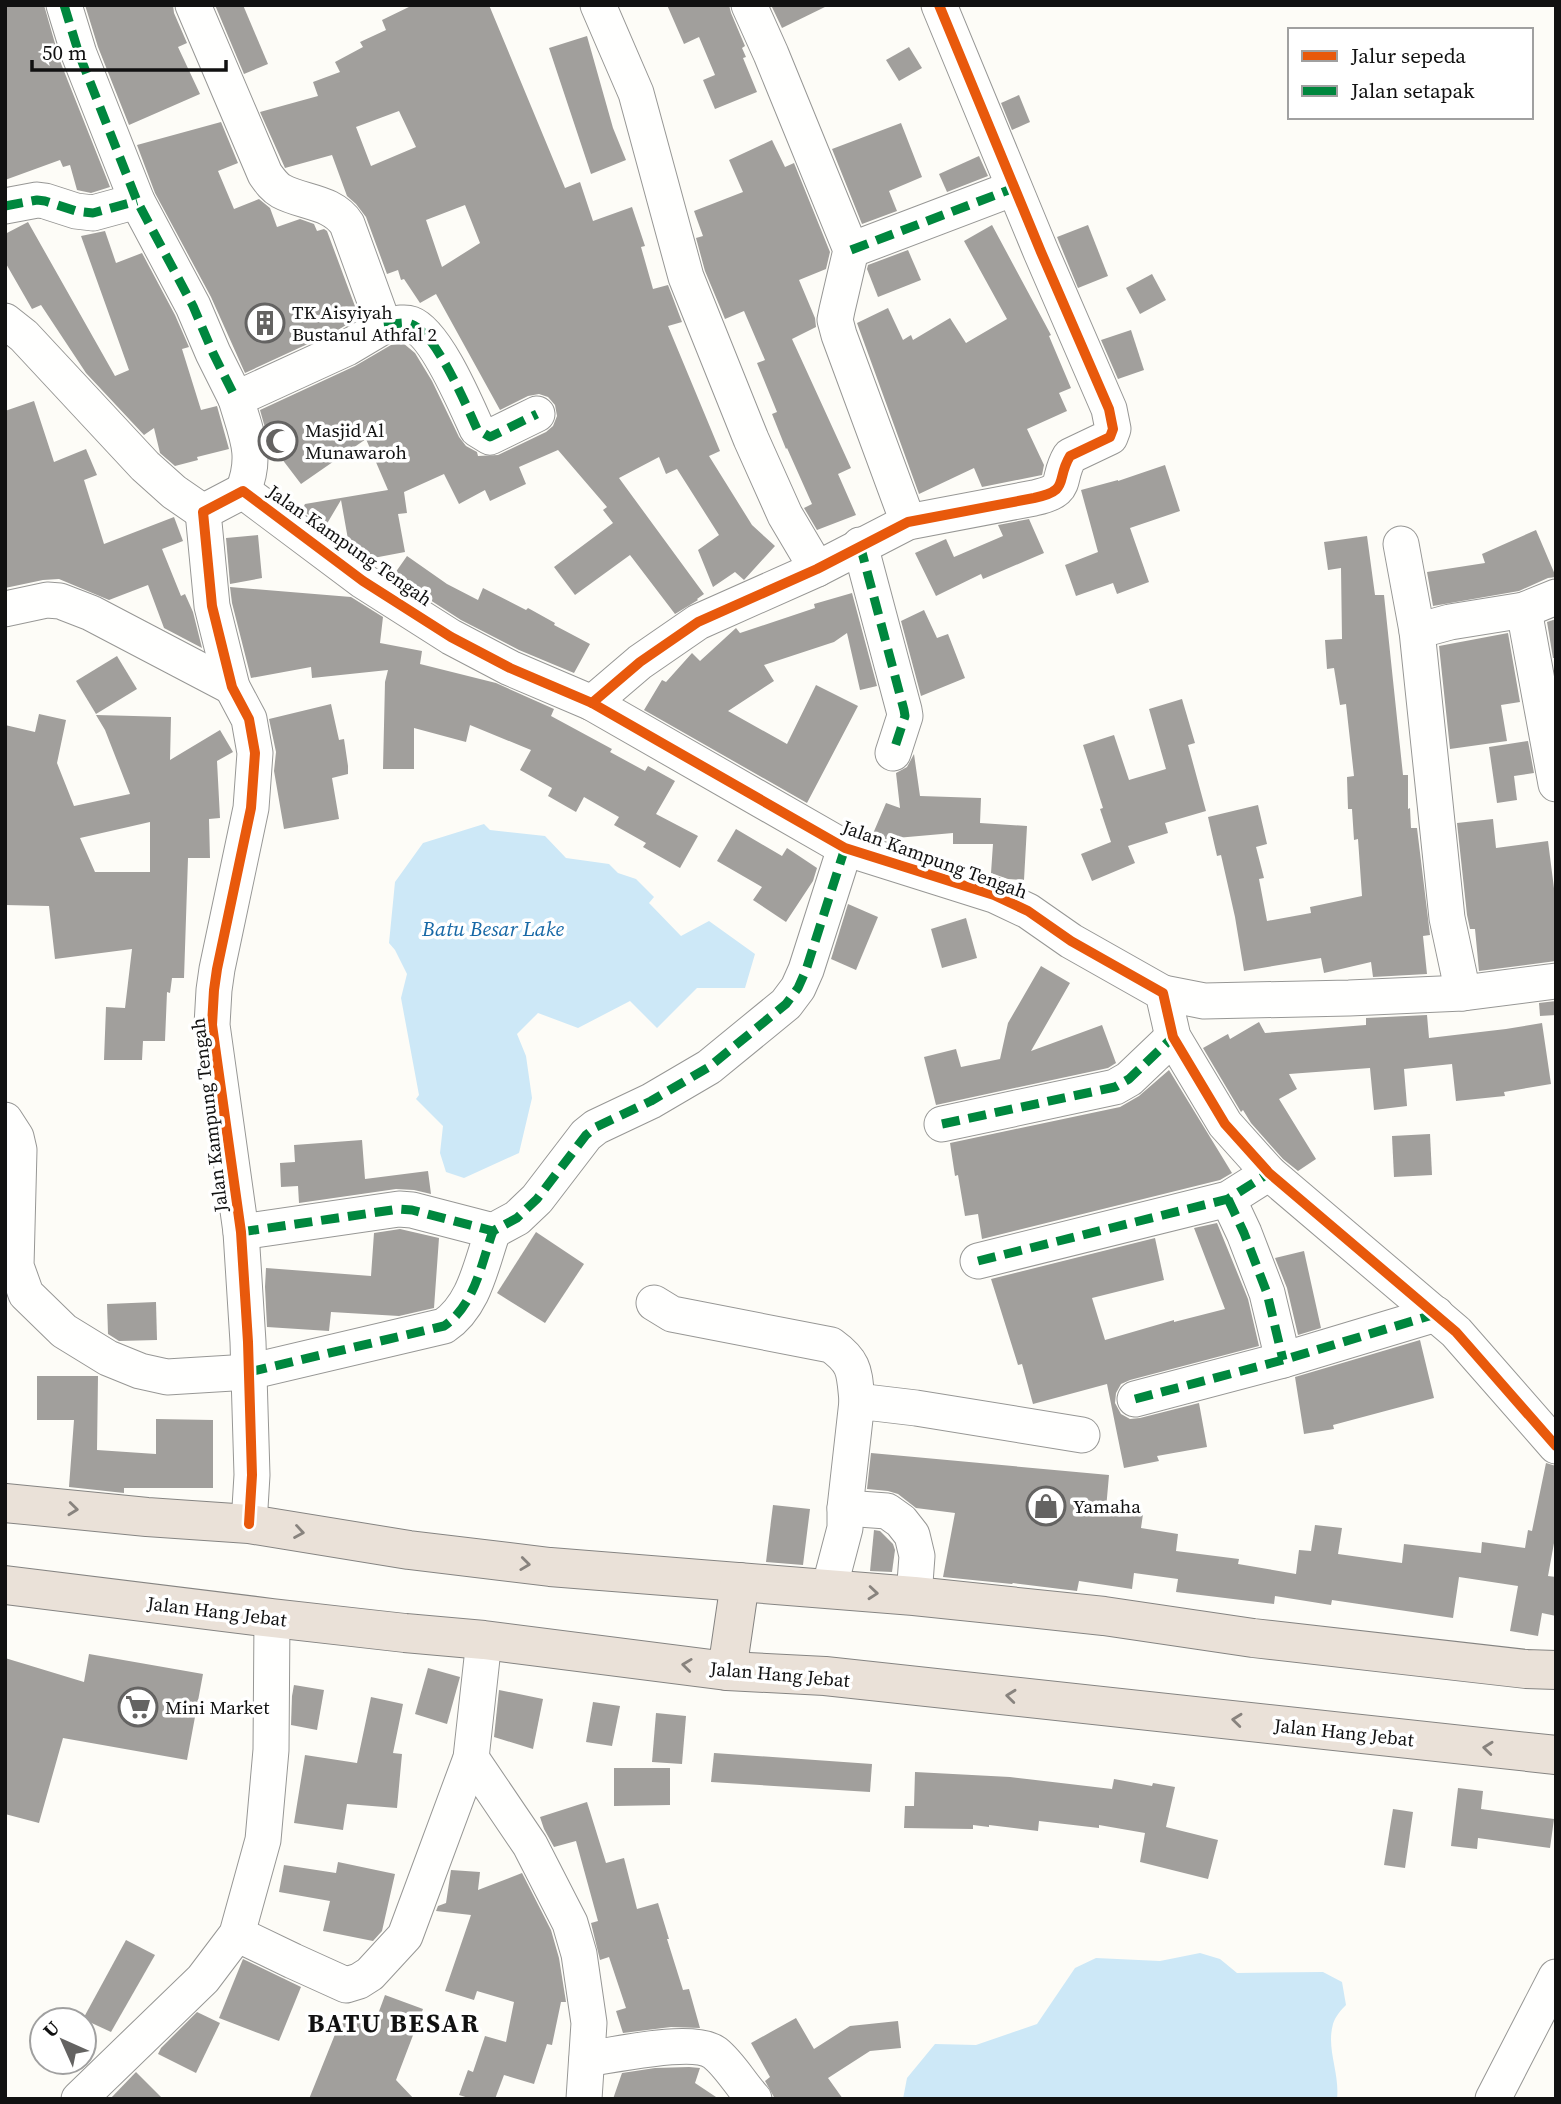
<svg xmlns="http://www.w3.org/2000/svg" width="1561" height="2104" viewBox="0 0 1561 2104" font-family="'Source Serif 4',serif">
	<rect width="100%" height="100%" fill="#fdfcf7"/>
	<g fill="#cde8f7">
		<polygon points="484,824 490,830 545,836 566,858 609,864 618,873 636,879 654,897 649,903 681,936 709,921 755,954 745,988 697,988 657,1028 630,1001 578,1028 538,1013 517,1034 526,1056 532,1098 519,1153 464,1178 446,1172 440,1153 443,1126 416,1099 419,1095 401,998 407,974 395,950 389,943 395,882 423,843"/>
		<path d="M1200,1953L1220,1959L1237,1973L1323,1972L1342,1982L1346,2005C1341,2010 1335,2017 1333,2024C1326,2049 1340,2073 1337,2099H903L907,2078L935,2044L976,2045L1037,2024L1075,1968L1096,1958L1160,1961Z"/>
	</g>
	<g fill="#a19f9c" fill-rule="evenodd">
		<polygon points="5,5 44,5 60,61 110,187 91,193 77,190 70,165 63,167 60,160 5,180"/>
		<polygon points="85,5 173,5 174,13 187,43 178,47 200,94 129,125 98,47"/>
		<polygon points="215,5 243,5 268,64 244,74"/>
		<path d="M413,5H489L565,188L580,182L593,221L632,207L645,246L641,247L653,289L668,285L682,322L668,326L720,451L709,456L752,525L775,546L744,580L735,572L713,587L698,550L719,535L677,469L666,474L659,457L619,478L704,594L697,599L698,600L675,614L630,555L575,595L554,567L613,523L603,510L607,507L558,450L519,467L526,484L490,501L485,490L459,504L444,474L404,492L407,513L398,514L405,552L368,559L349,545L341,500L325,527L302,510L305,504L388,490L366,439L301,484L269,442L260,410L355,366L391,345L403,343L415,353L432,381L459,437L466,446L477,452L478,456L498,455L546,432L553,426L557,416L555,405L548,397L539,394L528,396L500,410L436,294L420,303L404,279L401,280L398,270L387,274L366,217L356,204L347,196L332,155L285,168L260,112L318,96L313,82L340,72L335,62L363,47L360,42L386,30L382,20ZM399,111L416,147L371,166L356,127ZM465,205L480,243L442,267L426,220Z"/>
		<polygon points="667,5 729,5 731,13 745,46 742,48 746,57 743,58 757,92 715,109 703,80 715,75 699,37 684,44"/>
		<polygon points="771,5 829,5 782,28"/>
		<polygon points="587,36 613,128 626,160 591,174 549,48"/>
		<polygon points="909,47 922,68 899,81 886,60"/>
		<polygon points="1019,95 1030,122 1012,130 1001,103"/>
		<polygon points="221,122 238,163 218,171 234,209 259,199 270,208 277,227 300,219 314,224 317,231 324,229 327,231 359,317 338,330 245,373 211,297 155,193 137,145"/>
		<polygon points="901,123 922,177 889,191 897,211 862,224 832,149"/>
		<polygon points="772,140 785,167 794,163 830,252 826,269 799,280 815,318 816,327 792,339 851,468 838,474 856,515 817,530 804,508 812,504 787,448 786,449 772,414 777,412 757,363 765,360 744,311 725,319 705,271 696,238 703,236 694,211 743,192 729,160"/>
		<polygon points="979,156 988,176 947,192 939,174"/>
		<polygon points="28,222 115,376 129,370 81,236 105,231 116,263 142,253 175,315 189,347 182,349 201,410 217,406 229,449 197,457 198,460 175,466 160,453 154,428 144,435 86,373 41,305 32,309 5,262 5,234"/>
		<polygon points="992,225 1051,335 1049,336 1071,388 1059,393 1067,411 1027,429 1044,465 1042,475 982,487 974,468 919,494 857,323 888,308 903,340 911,335 913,340 950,318 966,343 1007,319 964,241"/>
		<polygon points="1088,225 1108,276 1078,288 1057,237"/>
		<polygon points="908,250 921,280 878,297 867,269 868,265"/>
		<polygon points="1152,274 1166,300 1140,314 1126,288"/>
		<polygon points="1131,330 1144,370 1118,379 1101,340"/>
		<polygon points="34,401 54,462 86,449 97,475 84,480 104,544 174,517 183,541 162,549 181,596 185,594 193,612 202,648 164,628 148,585 109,600 59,579 43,580 5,588 5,411"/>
		<polygon points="1165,465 1180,511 1130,528 1149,582 1117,594 1113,583 1076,596 1065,565 1098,552 1081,490 1118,480 1118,481"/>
		<polygon points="1029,519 1044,553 983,579 981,574 936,596 915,553 946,539 954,557 1003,536 998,525"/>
		<polygon points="1536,530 1556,577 1548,578 1519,591 1433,606 1427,572 1485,563 1482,554"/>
		<polygon points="258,535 262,578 230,584 226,538"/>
		<polygon points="1367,536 1375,595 1384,595 1403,775 1408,775 1408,809 1410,808 1411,828 1417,828 1430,935 1423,936 1427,974 1373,977 1371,962 1324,973 1321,958 1244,971 1235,917 1221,855 1217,856 1208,817 1258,805 1267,844 1256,847 1264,878 1259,879 1267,921 1311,913 1310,907 1362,896 1358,839 1354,840 1352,809 1348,809 1347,777 1354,776 1346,704 1340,705 1334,668 1327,669 1325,640 1342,639 1341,568 1328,570 1324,542"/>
		<polygon points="407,556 447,584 478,600 483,588 526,610 528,608 555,623 554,625 590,644 574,673 519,650 461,620 393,576"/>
		<polygon points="230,587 351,597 383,617 380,643 422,651 420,664 496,683 554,709 551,716 612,749 610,752 645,771 648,766 675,781 656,814 698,836 680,868 643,847 646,843 614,825 619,817 584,797 576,812 548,796 552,788 520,770 531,750 470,725 466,742 414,728 414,769 383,769 385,682 388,670 312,678 311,667 251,678 232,603"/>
		<polygon points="852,593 877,686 860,690 847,633 834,642 764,665 774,681 728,711 787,744 816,685 858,706 807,803 644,710 662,680 666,682 692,653 700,661 736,628 740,633 815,608 814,604"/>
		<polygon points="924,610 937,638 948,634 965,678 921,696 901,621"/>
		<polygon points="1556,619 1556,658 1553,658 1547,622"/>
		<polygon points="1508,633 1520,702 1501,705 1507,741 1450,749 1439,646"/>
		<polygon points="117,656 137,689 96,714 76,681"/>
		<polygon points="1182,699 1195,743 1188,745 1206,811 1165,823 1168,833 1128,846 1135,863 1092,881 1081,854 1111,842 1100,809 1103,808 1083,745 1114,735 1129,780 1166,769 1149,709"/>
		<polygon points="331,704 339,740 344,739 348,766 348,774 332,778 339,819 284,829 274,771 276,752 269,719"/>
		<path d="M39,714L66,720L57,763L74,806L130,794L105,730L96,715L171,717L170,760L220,730L233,752L217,761L220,818L209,819L210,858H188L184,978H172L170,993L167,992L165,1041H143L142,1060H104L106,1007L125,1008L132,949L55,959L49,906L5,905V725L35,732ZM150,822V872H95L80,838Z"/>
		<polygon points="1528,741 1534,773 1514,776 1517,800 1497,803 1489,747"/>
		<polygon points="914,754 920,796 981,798 980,823 1027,826 1024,880 1008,879 991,873 993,844 953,844 953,833 885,839 872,836 886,803 900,808 896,773 907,767"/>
		<polygon points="1493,819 1496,848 1548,841 1556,904 1556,961 1479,971 1475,929 1470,929 1467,915 1457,823"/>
		<polygon points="736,829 782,856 787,848 817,868 813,881 786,922 753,900 762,887 717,861"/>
		<polygon points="848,904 878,917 856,970 831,959"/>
		<polygon points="966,918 977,958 942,968 931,929"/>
		<polygon points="1041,966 1070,983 1031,1051 1102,1025 1116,1063 1108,1068 936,1105 924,1057 956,1049 961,1067 1000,1059 1008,1023"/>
		<polygon points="1556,1001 1556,1015 1540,1016 1539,1003"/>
		<polygon points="1427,1015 1429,1038 1506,1029 1542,1023 1551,1084 1504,1092 1505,1096 1456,1101 1452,1064 1404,1069 1407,1106 1374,1110 1370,1068 1289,1074 1297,1089 1279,1099 1316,1159 1298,1171 1283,1159 1251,1123 1243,1110 1241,1112 1203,1048 1228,1034 1230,1039 1259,1022 1265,1033 1366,1025 1366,1018"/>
		<polygon points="1169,1070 1232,1173 1220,1180 982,1239 978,1214 965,1216 958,1175 955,1176 950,1143 1120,1107 1139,1096"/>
		<polygon points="1430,1134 1432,1175 1394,1177 1392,1136"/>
		<polygon points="362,1140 365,1179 428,1171 431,1194 414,1190 396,1189 299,1203 298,1186 281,1187 280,1163 295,1162 294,1145"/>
		<polygon points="1217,1223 1248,1299 1259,1346 1130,1380 1121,1384 1116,1393 1115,1403 1121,1414 1130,1419 1140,1418 1199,1403 1207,1447 1157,1456 1159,1461 1124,1468 1107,1384 1033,1404 1022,1364 1018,1365 991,1279 1155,1238 1164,1280 1092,1298 1105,1340 1174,1320 1174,1322 1225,1309 1194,1228"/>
		<polygon points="400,1229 439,1238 434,1308 399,1316 331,1312 329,1331 267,1327 265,1287 266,1268 371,1276 374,1233"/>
		<polygon points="536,1232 584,1264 545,1323 497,1293"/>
		<polygon points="1304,1251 1321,1328 1298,1335 1287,1288 1275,1258"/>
		<polygon points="156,1302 157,1340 119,1341 108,1334 107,1304"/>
		<polygon points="1420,1340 1434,1398 1333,1425 1334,1429 1304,1434 1295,1377"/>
		<polygon points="37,1376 98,1376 97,1450 156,1454 156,1419 213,1420 213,1488 124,1488 124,1493 69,1487 74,1420 37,1420"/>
		<polygon points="871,1453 1109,1475 1106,1509 1143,1514 1141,1528 1178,1534 1176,1551 1239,1559 1238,1564 1296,1574 1299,1550 1311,1551 1315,1525 1342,1528 1338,1554 1402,1563 1404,1544 1481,1553 1482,1542 1525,1548 1528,1530 1532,1531 1546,1463 1556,1466 1556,1532 1548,1576 1556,1577 1556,1616 1542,1613 1538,1636 1510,1631 1518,1586 1459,1577 1453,1618 1332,1600 1331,1605 1275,1596 1274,1604 1176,1592 1178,1579 1134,1573 1132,1589 1079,1581 1077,1591 1013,1583 1012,1584 943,1577 955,1513 916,1508 898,1494 888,1491 867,1489"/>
		<polygon points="773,1505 810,1509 803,1565 766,1562"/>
		<polygon points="874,1530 880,1531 893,1544 895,1550 892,1572 870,1571"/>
		<polygon points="89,1654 203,1674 187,1760 63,1738 39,1823 5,1814 5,1658 84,1682"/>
		<polygon points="428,1668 460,1677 447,1724 415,1714"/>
		<polygon points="294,1685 324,1690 317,1730 291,1725 292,1696"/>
		<polygon points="499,1690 543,1699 533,1749 494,1737"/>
		<polygon points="371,1697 403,1704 393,1753 402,1754 397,1808 347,1804 343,1830 294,1823 305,1755 357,1763"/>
		<polygon points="593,1702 620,1706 612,1746 586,1742"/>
		<polygon points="656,1713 686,1716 682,1764 652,1762"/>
		<polygon points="714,1753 872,1764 870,1792 711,1782"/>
		<polygon points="614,1768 670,1768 670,1805 614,1806"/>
		<polygon points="915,1772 1010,1777 1112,1789 1114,1779 1152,1786 1153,1783 1175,1787 1166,1827 1218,1840 1208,1879 1140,1862 1145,1833 1099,1825 1099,1828 1039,1821 1038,1831 989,1825 989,1827 973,1825 973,1829 904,1828 905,1806 914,1806"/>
		<polygon points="1458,1788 1483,1791 1481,1809 1554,1819 1550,1848 1478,1838 1477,1849 1451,1846"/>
		<polygon points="587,1802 606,1863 624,1858 637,1909 658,1903 669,1939 667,1939 683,1990 689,1989 700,2028 671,2027 623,2033 616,2011 626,2008 609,1957 600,1960 591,1923 598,1921 576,1841 554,1847 544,1829 540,1817"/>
		<polygon points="1393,1809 1413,1812 1405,1868 1384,1865"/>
		<polygon points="338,1862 395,1874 382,1931 373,1941 323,1931 330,1901 279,1892 284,1865 336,1873"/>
		<polygon points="451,1870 480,1872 478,1890 522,1873 551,1930 559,1958 566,2002 561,2002 552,2045 547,2044 534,2084 504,2075 495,2099 472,2099 459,2095 468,2070 473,2072 485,2036 506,2042 514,2002 477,1991 474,2000 445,1991 471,1915 436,1911 438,1906 446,1903"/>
		<polygon points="126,1940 155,1955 111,2032 83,2019"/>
		<polygon points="243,1959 301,1987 279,2041 219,2018"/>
		<polygon points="385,1995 423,2009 396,2080 414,2099 309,2099 344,2012 374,2025"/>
		<polygon points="197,2012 220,2023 196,2073 158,2054 161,2048"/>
		<polygon points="796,2018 814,2049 850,2026 898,2021 901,2048 870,2051 828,2078 843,2099 775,2099 765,2081 770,2077 751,2043"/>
		<polygon points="689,2067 700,2068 695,2083 719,2099 613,2099 622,2073 655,2068"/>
		<polygon points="136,2072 163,2099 110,2099"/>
	</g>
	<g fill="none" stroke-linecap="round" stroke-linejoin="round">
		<defs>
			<g id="minor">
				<polyline points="64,5 79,54 137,201 193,306 213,353 236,399"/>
				<path d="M193,5L265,174C270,181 274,187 281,191C303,203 332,201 347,224L384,326L347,348L236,399C246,434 258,455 243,491"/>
				<polyline points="598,5 636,93 686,277 751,439 785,515 817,569"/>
				<polyline points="749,5 771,54 851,250 837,310 835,320 839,335 908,522"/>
				<polyline points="5,206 37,200 45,201 76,211 93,213 137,201"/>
				<polyline points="851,250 1014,188"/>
				<polyline points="5,321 24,336 145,466 174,492 203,512"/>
				<path d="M384,326C392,325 403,321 411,324C436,333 466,405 477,429L490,437L537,414"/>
				<polyline points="1401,544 1417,631"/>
				<polyline points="860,545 904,710 905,716 893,753"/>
				<polyline points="5,609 47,600 60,601 91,613 232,687"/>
				<polyline points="1524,610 1556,784"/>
				<path d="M592,703L640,662L698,622L817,569L908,522L1034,498C1071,490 1055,481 1070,456L1110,437L1113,429L1109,409L1041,252L939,5"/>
				<polyline points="1163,993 1204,1001 1349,998 1463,993 1556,981"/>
				<polyline points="1463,993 1447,918 1417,631 1450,622 1524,610 1556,597"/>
				<path d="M5,1120L16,1137L19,1150L16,1266L26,1294L64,1331L108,1358L140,1371L167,1377L249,1372L444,1326C475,1305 481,1264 493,1231"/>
				<polyline points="942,1124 1115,1087 1129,1079 1173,1037"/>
				<polyline points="1228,1199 1244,1233 1267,1293 1283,1360"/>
				<polyline points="241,1232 399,1209 412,1210 493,1231 517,1218 537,1199 586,1135 596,1127 651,1101 709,1067 786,1004 798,988 806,970 845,848"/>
				<polyline points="978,1261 1228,1199 1269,1173"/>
				<path d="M654,1303L672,1314L831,1345C856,1363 854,1372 857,1401"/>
				<polyline points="1135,1399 1283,1360 1436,1314"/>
				<polyline points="845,1508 887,1511 901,1521 912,1535 917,1556 914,1596"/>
				<polyline points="249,1524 252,1475 248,1342 241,1232 212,1025 214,990 217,969 251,808 255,753 249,719 232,687 212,606 203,512 243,491 363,581 451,637 510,668 592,703 845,848 994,895 1028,911 1071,941 1163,993 1173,1037 1225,1124 1269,1173 1456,1332 1556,1446"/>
				<polyline points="829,1589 845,1528 845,1508 857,1401 916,1408 1082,1435"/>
				<polyline points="471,1758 530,1845 570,1923 579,1954 589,2023 584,2099"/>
				<polyline points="237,1934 293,1961 346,1985 359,1981 370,1974 405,1936 471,1758 484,1640"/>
				<path d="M587,2059C614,2055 694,2037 715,2053C730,2065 741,2085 754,2099"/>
				<polyline points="79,2099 203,1979 237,1934 263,1840 271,1750 272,1618"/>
				<polyline points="1493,2099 1556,1977"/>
			</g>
			<g id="highway">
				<polyline points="5,1503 147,1517 249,1524 409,1550 550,1567 914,1596 1104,1616 1253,1638 1526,1669 1556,1670"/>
				<polyline points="5,1585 272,1618 405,1633 484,1640 727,1671 825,1676 1556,1755"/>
				<polyline points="727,1671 740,1582"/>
			</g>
		</defs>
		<use href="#minor" stroke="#979795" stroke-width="37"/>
		<use href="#highway" stroke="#858482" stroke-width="40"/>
		<use href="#minor" stroke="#fffffe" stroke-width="35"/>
		<use href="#highway" stroke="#eae1d8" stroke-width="38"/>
		<g stroke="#00873e" stroke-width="9" stroke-dasharray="18 9" stroke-linecap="butt">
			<polyline points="64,5 79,54 137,201 193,306 213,353 236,399"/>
			<polyline points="5,206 37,200 45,201 76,211 93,213 137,201"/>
			<polyline points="851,250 1014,188"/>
			<path d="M384,326C392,325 403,321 411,324C436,333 466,405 477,429L490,437L537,414"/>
			<polyline points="860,545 904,710 905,716 893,753"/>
			<polyline points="942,1124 1115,1087 1129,1079 1173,1037"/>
			<polyline points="1228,1199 1244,1233 1267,1293 1283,1360"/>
			<polyline points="241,1232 399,1209 412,1210 493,1231 517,1218 537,1199 586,1135 596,1127 651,1101 709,1067 786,1004 798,988 806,970 845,848"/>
			<polyline points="978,1261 1228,1199 1269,1173"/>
			<path d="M249,1372L444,1326C475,1305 481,1264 493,1231"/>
			<polyline points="1135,1399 1283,1360 1436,1314"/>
		</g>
		<defs>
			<g id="cycleway">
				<path d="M592,703L640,662L698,622L817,569L908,522L1034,498C1071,490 1055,481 1070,456L1110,437L1113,429L1109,409L1041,252L939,5"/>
				<polyline points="249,1524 252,1475 248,1342 241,1232 212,1025 214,990 217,969 251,808 255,753 249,719 232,687 212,606 203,512 243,491 363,581 451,637 510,668 592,703 845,848 994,895 1028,911 1071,941 1163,993 1173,1037 1225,1124 1269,1173 1456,1332 1556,1446"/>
			</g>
		</defs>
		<use href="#cycleway" stroke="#fff" stroke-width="15"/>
		<use href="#cycleway" stroke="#e8590c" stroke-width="10"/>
	</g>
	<defs><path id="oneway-chevron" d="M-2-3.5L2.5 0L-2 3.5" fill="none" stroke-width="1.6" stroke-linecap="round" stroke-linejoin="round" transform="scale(1.75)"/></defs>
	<g stroke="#88837e">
		<use href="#oneway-chevron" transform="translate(73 1509) rotate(6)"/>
		<use href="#oneway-chevron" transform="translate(299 1532) rotate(9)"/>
		<use href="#oneway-chevron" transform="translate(525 1564) rotate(7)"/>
		<use href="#oneway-chevron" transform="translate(873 1593) rotate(5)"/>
		<use href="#oneway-chevron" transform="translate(687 1665) rotate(-173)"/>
		<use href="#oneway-chevron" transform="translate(1011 1696) rotate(-174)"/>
		<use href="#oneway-chevron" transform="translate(1237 1720) rotate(-174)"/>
		<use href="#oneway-chevron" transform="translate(1488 1748) rotate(-174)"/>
	</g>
	<defs>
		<symbol id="building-ring" viewBox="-11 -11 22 22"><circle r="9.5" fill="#fff" stroke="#646362" stroke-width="1.5"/><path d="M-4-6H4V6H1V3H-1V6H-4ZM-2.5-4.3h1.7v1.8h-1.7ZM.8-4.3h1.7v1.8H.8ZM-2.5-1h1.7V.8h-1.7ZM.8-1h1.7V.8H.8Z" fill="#646362"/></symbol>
		<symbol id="mosque-ring" viewBox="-11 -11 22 22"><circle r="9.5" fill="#fff" stroke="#646362" stroke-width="1.5"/><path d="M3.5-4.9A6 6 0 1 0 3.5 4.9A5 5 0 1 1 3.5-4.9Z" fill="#646362"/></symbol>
		<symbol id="shop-ring" viewBox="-11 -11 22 22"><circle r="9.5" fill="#fff" stroke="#646362" stroke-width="1.5"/><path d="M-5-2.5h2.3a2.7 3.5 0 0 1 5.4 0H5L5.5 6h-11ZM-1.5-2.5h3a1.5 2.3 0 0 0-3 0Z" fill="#646362"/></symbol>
		<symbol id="supermarket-ring" viewBox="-11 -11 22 22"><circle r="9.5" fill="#fff" stroke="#646362" stroke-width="1.5"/><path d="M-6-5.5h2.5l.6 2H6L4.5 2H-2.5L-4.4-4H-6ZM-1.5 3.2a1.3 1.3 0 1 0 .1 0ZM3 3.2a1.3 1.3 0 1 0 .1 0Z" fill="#646362"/></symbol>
	</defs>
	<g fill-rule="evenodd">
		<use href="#building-ring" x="243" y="301" width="44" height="44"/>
		<use href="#mosque-ring" x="256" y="419" width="44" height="44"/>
		<use href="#shop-ring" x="1024" y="1484" width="44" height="44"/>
		<use href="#supermarket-ring" x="116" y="1685" width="44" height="44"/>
	</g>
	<g text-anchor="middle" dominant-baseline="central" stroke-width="7" stroke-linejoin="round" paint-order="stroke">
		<g font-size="19" fill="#111" stroke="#fff" text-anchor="start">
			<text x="292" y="312">TK Aisyiyah<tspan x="292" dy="22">Bustanul Athfal 2</tspan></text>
			<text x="305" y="430">Masjid Al<tspan x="305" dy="22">Munawaroh</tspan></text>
			<text x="1073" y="1506">Yamaha</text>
			<text x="165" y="1707">Mini Market</text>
		</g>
		<g font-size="19" fill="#111" stroke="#fff">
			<text transform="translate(350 545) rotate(35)">Jalan Kampung Tengah</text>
			<text transform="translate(935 859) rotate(20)">Jalan Kampung Tengah</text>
			<text transform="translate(209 1115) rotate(-97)">Jalan Kampung Tengah</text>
			<text transform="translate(217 1611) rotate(7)">Jalan Hang Jebat</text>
			<text transform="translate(780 1674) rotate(5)">Jalan Hang Jebat</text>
			<text transform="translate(1344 1732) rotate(6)">Jalan Hang Jebat</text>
		</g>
		<g font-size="21" font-style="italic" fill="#1768a6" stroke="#fff">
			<text x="493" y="928">Batu Besar Lake</text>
		</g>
		<g font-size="26" font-weight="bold" letter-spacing="2" fill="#111" stroke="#fff">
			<text x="394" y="2023">BATU BESAR</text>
		</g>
	</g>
	<rect width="1561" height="2104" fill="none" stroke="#111111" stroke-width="14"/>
	<rect x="1288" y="28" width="245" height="91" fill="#ffffff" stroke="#a0a0a0" stroke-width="2"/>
	<rect x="1302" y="51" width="35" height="10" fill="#e8590c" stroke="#a0a0a0" stroke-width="2"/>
	<text x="1351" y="63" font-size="21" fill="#111111">Jalur sepeda</text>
	<rect x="1302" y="86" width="35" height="10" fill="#00873e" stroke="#a0a0a0" stroke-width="2"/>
	<text x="1351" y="98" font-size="21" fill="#111111">Jalan setapak</text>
	<g transform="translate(63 2041) rotate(315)"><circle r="33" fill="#ffffff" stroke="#a0a0a0" stroke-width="2"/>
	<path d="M0-5L12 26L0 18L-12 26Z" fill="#646362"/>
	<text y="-10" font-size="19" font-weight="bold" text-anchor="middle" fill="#111111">U</text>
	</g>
	<path d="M32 60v10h194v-10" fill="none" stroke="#111111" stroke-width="3.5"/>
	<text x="42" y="60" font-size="21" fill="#111111" stroke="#ffffff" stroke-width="5" paint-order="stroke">50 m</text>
</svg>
